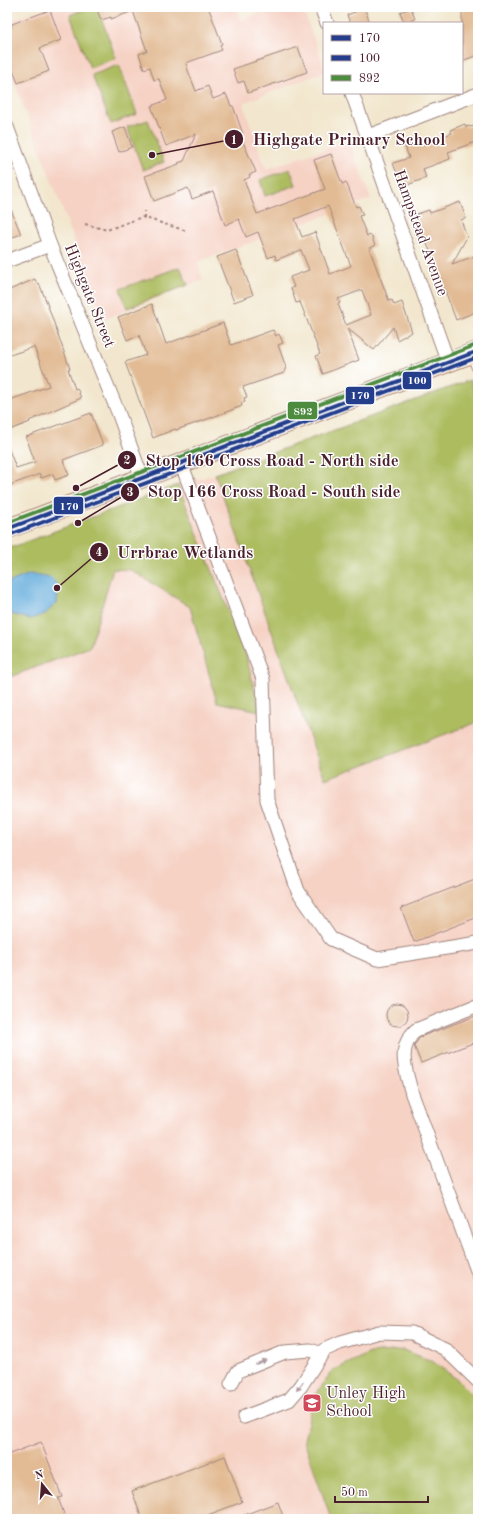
<svg xmlns="http://www.w3.org/2000/svg" width="485" height="1526" viewBox="0 0 485 1526" font-family="'Old Standard TT',serif">
	<rect width="100%" height="100%" fill="#fff"/>
	<filter id="ink" filterUnits="userSpaceOnUse"><feTurbulence type="fractalNoise" baseFrequency=".025" numOctaves="2"/><feDisplacementMap in="SourceGraphic" scale="8" xChannelSelector="R" yChannelSelector="G"/><feConvolveMatrix kernelMatrix="1 2 1 2 8 2 1 2 1" color-interpolation-filters="sRGB"/></filter>
	<filter id="wash" filterUnits="userSpaceOnUse"><feTurbulence type="fractalNoise" baseFrequency=".012" numOctaves="4" result="noise"/><feDisplacementMap in="SourceGraphic" scale="16" xChannelSelector="R" yChannelSelector="G"/><feGaussianBlur stdDeviation="0.9" result="paint"/><feColorMatrix in="noise" values="0 0 0 0 0 0 0 0 0 0 0 0 0 0 0 0 0 1.4 0 .05"/><feComposite in="paint" operator="in"/></filter>
	<g filter="url(#wash)">
		<rect width="100%" height="100%" fill="#f2e7ce"/>
		<g fill="#f6d2c4">
			<polygon points="49,7 236,7 241,20 274,7 302,7 324,66 324,72 243,103 266,169 349,141 371,199 197,262 203,280 104,319 7,63 7,22"/>
			<polygon points="478,376 478,1519 7,1519 7,549 178,485 215,474 470,380"/>
		</g>
		<g fill="#acbc5f" stroke="#7b6e45">
			<polygon points="90,7 97,7 116,58 90,68 70,15"/>
			<polygon points="119,65 137,114 111,124 92,75"/>
			<polygon points="148,120 164,162 143,170 127,127"/>
			<polygon points="290,169 296,185 265,196 260,180"/>
			<polygon points="180,267 188,285 127,308 120,289"/>
			<polygon points="470,380 478,403 478,722 325,779 215,474"/>
			<polygon points="178,485 246,655 260,711 217,702 190,607 131,570 113,569 90,647 7,678 7,549"/>
			<polygon points="403,1350 432,1361 458,1380 478,1400 478,1519 331,1519 304,1440 313,1399 332,1371 370,1353"/>
		</g>
		<polygon fill="#64acdb" stroke="#576683" points="30,574 51,578 59,586 57,603 45,614 30,619 7,613 7,583"/>
		<g id="blocks">
			<g fill="#e2bb94" fill-rule="evenodd">
				<path d="M96,7H206L207,9H209L222,44L220,45L222,50L186,63L187,68L196,91L208,86L213,99L226,94L231,106H233L243,134L240,135L256,172L249,175L250,177L244,180L257,214L325,189L314,160L331,154L342,184L346,182L356,207L359,206L363,215L359,216L367,236L371,235L375,246L369,248L389,301L392,300L394,305L402,302L412,332L397,340L393,327L374,350L347,328L359,360L323,374L316,356L320,354L304,312L300,302L296,303L291,288L294,287L290,277L309,270L301,250L276,260L275,255L268,258L258,232L246,237L239,219L225,225L213,191L192,199L188,188L154,201L145,176L179,164L178,163L184,161L196,134L166,146L151,106L167,100L159,79L154,80L150,67L144,69L139,54L147,51L133,11L111,19V17L101,20ZM328,206L351,266L330,274L315,232L302,237L295,219ZM362,290L371,315L346,325L338,304L340,303L338,299Z"/>
				<polygon points="353,7 364,7 370,23 350,23 347,15 355,12"/>
				<polygon points="462,7 478,7 478,55 462,61"/>
				<polygon points="411,8 415,19 404,22 400,12"/>
				<polygon points="50,10 61,40 40,48 49,71 18,83 7,55 7,37 12,24"/>
				<polygon points="298,47 307,72 248,93 244,81 238,83 233,69"/>
				<polygon points="465,124 466,127 469,126 470,127 478,125 478,141 448,152 450,159 423,169 426,178 402,187 393,163 409,158 405,146 416,142 418,146 449,134 452,133 450,130"/>
				<polygon points="125,127 132,147 119,152 112,132"/>
				<polygon points="7,200 21,234 11,238 10,234 7,236"/>
				<polygon points="460,202 466,218 461,220 467,237 452,264 478,255 478,311 456,320 431,253 414,215 429,210 430,213"/>
				<polygon points="236,250 253,295 234,302 217,257"/>
				<polygon points="35,279 37,284 39,283 48,306 70,369 68,369 75,389 77,388 81,398 29,421 30,422 7,431 7,401 49,386 34,347 7,356 7,291"/>
				<polygon points="152,304 166,344 223,323 231,345 273,330 276,336 279,334 283,343 278,345 286,367 284,373 243,387 247,397 244,398 245,402 241,403 242,406 205,420 176,430 175,429 153,438 125,362 146,355 139,335 127,340 118,317"/>
				<polygon points="91,413 103,445 63,460 69,475 55,480 53,474 41,478 40,474 7,486 7,447 8,447 16,468 35,462 26,437"/>
				<polygon points="475,879 478,887 478,917 414,942 401,908"/>
				<circle cx="397" cy="1015" r="11"/>
				<polygon points="478,1015 478,1041 421,1063 414,1046 420,1037"/>
				<polygon points="41,1442 62,1497 58,1498 66,1519 7,1519 7,1455"/>
				<polygon points="225,1456 242,1502 197,1519 142,1519 132,1491"/>
				<polygon points="278,1502 284,1519 236,1519 236,1518"/>
			</g>
		</g>
	</g>
	<g filter="url(#ink)">
		<use href="#blocks" fill-opacity="0" stroke="#9e837c" stroke-width="1"/>
		<g fill="none" stroke-linecap="round" stroke-linejoin="round">
			<defs>
				<g id="minor">
					<polyline points="321,7 327,23"/>
					<polyline points="352,93 448,362"/>
					<polyline points="7,127 50,245 118,412 142,478"/>
					<polyline points="368,136 478,94"/>
					<polyline points="7,261 50,245"/>
					<polyline points="473,352 478,366"/>
					<polyline points="181,463 263,679 267,800 298,891 331,939 377,959 478,943"/>
					<path d="M478,1005L416,1030C396,1048 406,1071 412,1094L478,1273"/>
					<polyline points="231,1384 238,1371 285,1352 310,1350 322,1354"/>
					<polyline points="244,1417 289,1400 301,1386 324,1350 340,1343 379,1332 412,1333 445,1349 478,1381"/>
				</g>
				<polyline id="highway" points="7,529 478,351"/>
			</defs>
			<use href="#minor" stroke="#9e837c" stroke-width="15"/>
			<use href="#highway" stroke="#9e837c" stroke-width="21"/>
			<g stroke="#9e837c" stroke-width="2" stroke-dasharray="3 3" stroke-linecap="butt">
				<polyline points="144,218 144,211"/>
				<polyline points="85,224 107,230 142,217 187,231"/>
			</g>
			<use href="#minor" stroke="#fff" stroke-width="13"/>
			<use href="#highway" stroke="#fcbd6f" stroke-width="19"/>
			<defs>
				<polyline id="bus-1" points="7,529 478,351"/>
				<polyline id="bus-2" points="9,535 478,357"/>
				<polyline id="bus-3" points="7,523 476,345"/>
			</defs>
			<use href="#bus-1" stroke="#fff" stroke-width="7"/>
			<use href="#bus-2" stroke="#fff" stroke-width="7"/>
			<use href="#bus-3" stroke="#fff" stroke-width="7"/>
			<use href="#bus-1" stroke="#243e8c" stroke-width="4"/>
			<use href="#bus-2" stroke="#243e8c" stroke-width="4"/>
			<use href="#bus-3" stroke="#4d8b3f" stroke-width="4"/>
		</g>
		<defs><path id="oneway-solid" d="M-6-.8H1V-3.2L6.5 0L1 3.2V.8H-6Z"/></defs>
		<g fill="#ae9aa0">
			<use href="#oneway-solid" transform="translate(261 1362) rotate(-22)"/>
			<use href="#oneway-solid" transform="translate(300 1386) rotate(127)"/>
		</g>
	</g>
	<defs>
		<symbol id="school-square" viewBox="-11 -11 22 22"><rect x="-9" y="-9" width="18" height="18" rx="4" fill="#d1495b" stroke="#fff"/><path d="M0-5L7-2L0 1L-7-2ZM-4 1L0 2.5L4 1V4Q0 6-4 4Z" fill="#fff"/></symbol>
	</defs>
	<g fill-rule="evenodd">
		<use href="#school-square" x="301" y="1392" width="22" height="22"/>
	</g>
	<g text-anchor="middle" dominant-baseline="central" stroke-width="3" stroke-linejoin="round" paint-order="stroke">
		<g font-size="16" fill="#4a1f2b" stroke="#fff">
			<text transform="translate(420 233) rotate(70)">Hampstead Avenue</text>
			<text transform="translate(89 296) rotate(68)">Highgate Street</text>
		</g>
		<g font-size="16" fill="#4a1f2b" stroke="#fff" text-anchor="start">
			<text x="326" y="1394">Unley High<tspan x="326" dy="18">School</tspan></text>
		</g>
	</g>
	<path fill="none" stroke="#4a1f2b" stroke-width="1.5" d="M152 155L234 139M76 488L127 460M78 523L130 492M57 588L99 552"/>
	<g fill="#4a1f2b" stroke="#fff" stroke-width="1.5">
		<circle cx="152" cy="155" r="4"/>
		<circle cx="76" cy="488" r="4"/>
		<circle cx="78" cy="523" r="4"/>
		<circle cx="57" cy="588" r="4"/>
		<circle cx="234" cy="139" r="10"/>
		<circle cx="127" cy="460" r="10"/>
		<circle cx="130" cy="492" r="10"/>
		<circle cx="99" cy="552" r="10"/>
	</g>
	<g font-size="12" text-anchor="middle" font-weight="bold" fill="#fff">
		<text x="234" y="144">1</text>
		<text x="127" y="464">2</text>
		<text x="130" y="496">3</text>
		<text x="99" y="556">4</text>
	</g>
	<g font-size="17" text-anchor="middle" font-weight="bold" fill="#4a1f2b" stroke="#fff" stroke-width="3" stroke-linejoin="round" paint-order="stroke">
		<text x="349" y="145">Highgate Primary School</text>
		<text x="272" y="466">Stop 166 Cross Road - North side</text>
		<text x="274" y="497">Stop 166 Cross Road - South side</text>
		<text x="185" y="558">Urrbrae Wetlands</text>
	</g>
	<g stroke="#fff" stroke-width="1.5">
		<rect x="402" y="371" width="30" height="19" rx="4" fill="#243e8c"/>
		<rect x="345" y="386" width="30" height="19" rx="4" fill="#243e8c"/>
		<rect x="287" y="401" width="31" height="19" rx="4" fill="#4d8b3f"/>
		<rect x="53" y="496" width="31" height="19" rx="4" fill="#243e8c"/>
	</g>
	<g font-size="11" text-anchor="middle" font-weight="bold" fill="#fff">
		<text x="417" y="384">100</text>
		<text x="360" y="399">170</text>
		<text x="303" y="415">892</text>
		<text x="69" y="510">170</text>
	</g>
	<rect width="485" height="1526" fill="none" stroke="#fff" stroke-width="24"/>
	<rect x="323" y="22" width="140" height="72" fill="#ffffff" stroke="#b7a5aa"/>
	<rect x="331" y="35" width="20" height="6" fill="#243e8c" stroke="#b7a5aa"/>
	<text x="359" y="42" font-size="12" fill="#4a1f2b">170</text>
	<rect x="331" y="55" width="20" height="6" fill="#243e8c" stroke="#b7a5aa"/>
	<text x="359" y="62" font-size="12" fill="#4a1f2b">100</text>
	<rect x="331" y="75" width="20" height="6" fill="#4d8b3f" stroke="#b7a5aa"/>
	<text x="359" y="82" font-size="12" fill="#4a1f2b">892</text>
	<g transform="translate(42 1484) rotate(343)" stroke="#ffffff" stroke-width="3" paint-order="stroke">
	<path d="M0-3L7 15L0 10L-7 15Z" fill="#4a1f2b"/>
	<text y="-6" font-size="11" font-weight="bold" text-anchor="middle" fill="#4a1f2b">N</text>
	</g>
	<path d="M335 1496v6h93v-6" fill="none" stroke="#4a1f2b" stroke-width="2"/>
	<text x="341" y="1496" font-size="12" fill="#4a1f2b" stroke="#ffffff" stroke-width="3" paint-order="stroke">50 m</text>
</svg>
